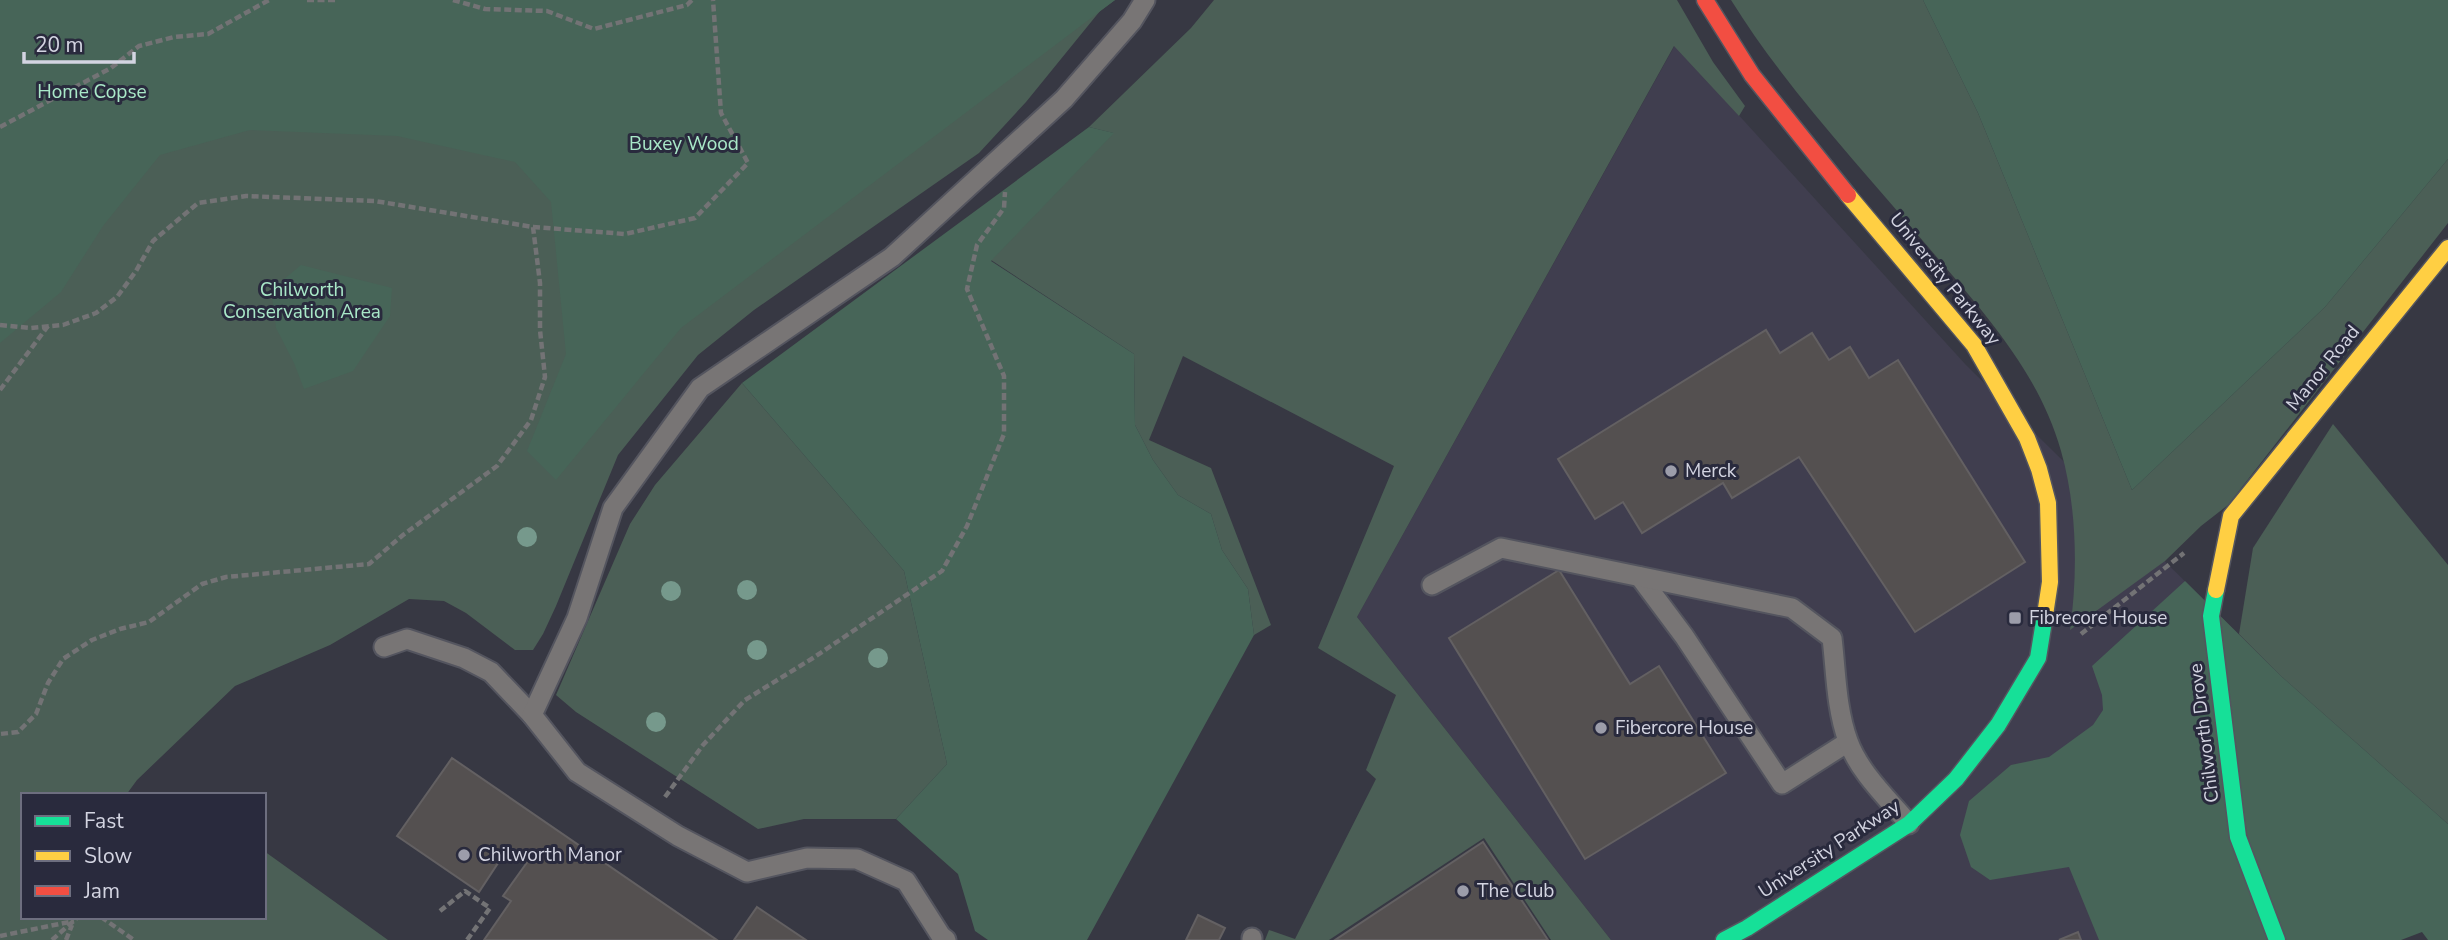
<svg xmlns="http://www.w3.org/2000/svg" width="2448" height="940" viewBox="0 0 2448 940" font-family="'Nunito Sans',sans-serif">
	<rect width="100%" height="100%" fill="#373843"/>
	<polygon fill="#403e4f" points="1675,45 1966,365 2282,677 2383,940 1611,940 1357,617"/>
	<g fill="#4b5f56">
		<polygon points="0,0 1115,0 1100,11 1026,102 979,153 754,310 698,355 618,455 556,606 543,634 533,650 515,650 466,613 444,601 409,599 330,645 235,686 137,780 126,795 23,795 23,917 264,917 264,851 388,940 0,940"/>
		<polygon points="1214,0 1677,0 1713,62 1745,106 1739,116 1674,46 1357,617 1611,940 1551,940 1484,838 1329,940 1265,940 1269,930 1295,939 1376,779 1366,770 1396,695 1318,648 1394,466 1183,356 1149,440 1211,468 1271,625 1254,635 1248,589 1222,550 1211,514 1178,495 1153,460 1135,425 1134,354 991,260 1113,133 1089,127 1191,28"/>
		<path d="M1731,0H1923L1978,113L2132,490L2325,307L2448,159V223L2228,505L2201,526L2165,561L2070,630C2078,573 2077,507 2061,451C2039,372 1981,309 1929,248C1861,167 1787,90 1731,0Z"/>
		<polygon points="742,383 904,571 947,764 896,819 804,819 758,829 576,712 556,695 630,524 655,485"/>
		<polygon points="2333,424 2448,565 2448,824 2282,677 2239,634 2253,548"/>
	</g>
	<g fill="#476558">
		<polygon points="0,0 1115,0 681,328 556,480 527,451 566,354 551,202 515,162 397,136 250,130 160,155 103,226 61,292 0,343"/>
		<polygon points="1923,0 2448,0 2448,159 2325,307 2132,490 1978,113"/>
		<polygon points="1089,127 1114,133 991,261 1134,354 1135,425 1153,460 1178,495 1211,514 1222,550 1248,589 1254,635 1087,940 988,940 975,931 958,874 896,819 947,764 904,571 742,383"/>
		<polygon points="301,265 392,288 390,316 353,371 304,389 294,363 276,328 271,290"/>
		<polygon points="2185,581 2282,677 2448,824 2448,940 2428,940 2422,932 2401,940 2099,940 2069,867 1990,880 1971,867 1960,835 1969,801 2011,765 2049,757 2093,725 2103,710 2102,695 2092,666"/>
	</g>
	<g fill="#545050" stroke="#636062" stroke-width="2">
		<polygon points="1766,330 1780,353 1812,333 1829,360 1850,347 1869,378 1898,360 2025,562 1915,632 1799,457 1732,498 1723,483 1642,533 1623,502 1595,519 1558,459"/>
		<polygon points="1559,570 1630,684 1659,666 1726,773 1585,859 1449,638"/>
		<polygon points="452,758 717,940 484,940 511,901 503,896 528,861 508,848 479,892 397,836"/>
		<polygon points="1483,842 1548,940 1335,940"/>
		<polygon points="757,907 806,940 734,940"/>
		<polygon points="1198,915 1225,928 1219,940 1186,940"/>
		<polygon points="2078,932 2081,940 2059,940"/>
	</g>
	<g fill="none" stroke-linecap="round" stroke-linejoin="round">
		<defs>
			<g id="lane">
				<polyline points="1640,577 1684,636 1782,784 1848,742"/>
				<path d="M1432,585L1501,548L1792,608L1832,638C1836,671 1836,708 1848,741C1859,772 1888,799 1909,824"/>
				<polyline points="384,647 407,639 464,658 491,672 532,715"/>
				<polyline points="1252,938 1252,940"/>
				<polyline points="946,940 941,936 906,881 857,859 807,858 747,872 678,836 577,772 532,715 577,618 613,508 700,388 892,257 1064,99 1132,21 1145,0"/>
			</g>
			<g id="fast">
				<polyline points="2216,590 2211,616 2238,837 2277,940"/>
				<polyline points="1724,940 1747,928 1909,824 1956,779 1998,725 2038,658 2045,615"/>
			</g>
			<g id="slow">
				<polyline points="1848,195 1974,345 2027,438 2039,469 2048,503 2050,582 2045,615"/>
				<polyline points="2216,590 2231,516 2448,248"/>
			</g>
			<polyline id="jam" points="1705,0 1752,75 1848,195"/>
		</defs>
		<use href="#lane" stroke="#54555f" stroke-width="23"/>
		<use href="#fast" stroke="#54555f" stroke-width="19"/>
		<use href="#slow" stroke="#54555f" stroke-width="19"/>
		<use href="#jam" stroke="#54555f" stroke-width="19"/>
		<g stroke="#737375" stroke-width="4.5" stroke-dasharray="7 3.5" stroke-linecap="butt">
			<polyline points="307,0 335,0"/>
			<polyline points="453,0 485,9 547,11 594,29 687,5 692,0"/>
			<polyline points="0,127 111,68 139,46 174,37 208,34 269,0"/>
			<polyline points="533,227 625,234 695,218 748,163 721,113 713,0"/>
			<polyline points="0,325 31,328 63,325 96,313 117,297 136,271 153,241 198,203 246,196 375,201 533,227 540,283 540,330 545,377 531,420 497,466 403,535 369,564 226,577 202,584 149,622 120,629 92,640 63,659 48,683 36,714 18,732 0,734"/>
			<polyline points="0,390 48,326"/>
			<polyline points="2081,634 2184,553"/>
			<polyline points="665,797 703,745 745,700 813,658 942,571 967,526 1004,434 1004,376 967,289 977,245 1004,208 1005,192"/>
			<polyline points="440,911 465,891 490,908 467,940"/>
			<polyline points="101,917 134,940"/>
			<polyline points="0,936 74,921"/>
			<polyline points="52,940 78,917"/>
			<polyline points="66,940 72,925"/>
		</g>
		<use href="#lane" stroke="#787575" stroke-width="19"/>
		<use href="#fast" stroke="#16e098" stroke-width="16"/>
		<use href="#slow" stroke="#ffcf43" stroke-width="16"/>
		<use href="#jam" stroke="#f24e42" stroke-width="16"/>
	</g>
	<g fill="#76998c">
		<circle cx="527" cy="537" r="10"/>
		<circle cx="747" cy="590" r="10"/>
		<circle cx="671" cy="591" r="10"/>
		<circle cx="757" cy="650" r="10"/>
		<circle cx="878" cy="658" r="10"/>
		<circle cx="656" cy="722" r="10"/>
	</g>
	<g fill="#9c9daa" stroke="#292a3d" stroke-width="2.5">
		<circle cx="1671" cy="471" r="7"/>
		<rect x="2008" y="611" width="14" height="14" rx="3.5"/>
		<circle cx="1601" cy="728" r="7"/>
		<circle cx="464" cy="855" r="7"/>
		<circle cx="1463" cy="891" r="7"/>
	</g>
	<g text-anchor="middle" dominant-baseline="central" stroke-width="6" stroke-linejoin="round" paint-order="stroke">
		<g font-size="19" fill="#a9e8c8" stroke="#292a3d">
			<text x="92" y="92">Home Copse</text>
			<text x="684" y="144">Buxey Wood</text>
			<text x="302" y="290">Chilworth<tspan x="302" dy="22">Conservation Area</tspan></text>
		</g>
		<g font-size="19" fill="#d3d4e1" stroke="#292a3d">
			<text transform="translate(1945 279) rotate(51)">University Parkway</text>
			<text transform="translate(2323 368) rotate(-51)">Manor Road</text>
			<text transform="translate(2204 733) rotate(-97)">Chilworth Drove</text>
			<text transform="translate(1829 849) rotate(-33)">University Parkway</text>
		</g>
		<g font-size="19" fill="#d3d4e1" stroke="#292a3d" text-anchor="start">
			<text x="1685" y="471">Merck</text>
			<text x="2029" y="618">Fibrecore House</text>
			<text x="1615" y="728">Fibercore House</text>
			<text x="478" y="855">Chilworth Manor</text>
			<text x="1477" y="891">The Club</text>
		</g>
	</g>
	<rect x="21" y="793" width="245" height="126" fill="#292a3d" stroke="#6d6e7f" stroke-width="2"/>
	<rect x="35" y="816" width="35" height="10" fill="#16e098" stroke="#6d6e7f" stroke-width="2"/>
	<text x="84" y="828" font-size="21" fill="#d3d4e1">Fast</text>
	<rect x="35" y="851" width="35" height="10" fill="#ffcf43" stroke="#6d6e7f" stroke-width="2"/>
	<text x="84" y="863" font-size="21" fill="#d3d4e1">Slow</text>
	<rect x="35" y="886" width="35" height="10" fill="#f24e42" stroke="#6d6e7f" stroke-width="2"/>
	<text x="84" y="898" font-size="21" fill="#d3d4e1">Jam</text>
	<path d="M24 52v10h110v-10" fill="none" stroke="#d3d4e1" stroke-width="3.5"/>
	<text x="35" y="52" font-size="21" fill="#d3d4e1" stroke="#292a3d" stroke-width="5" paint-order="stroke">20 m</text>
</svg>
